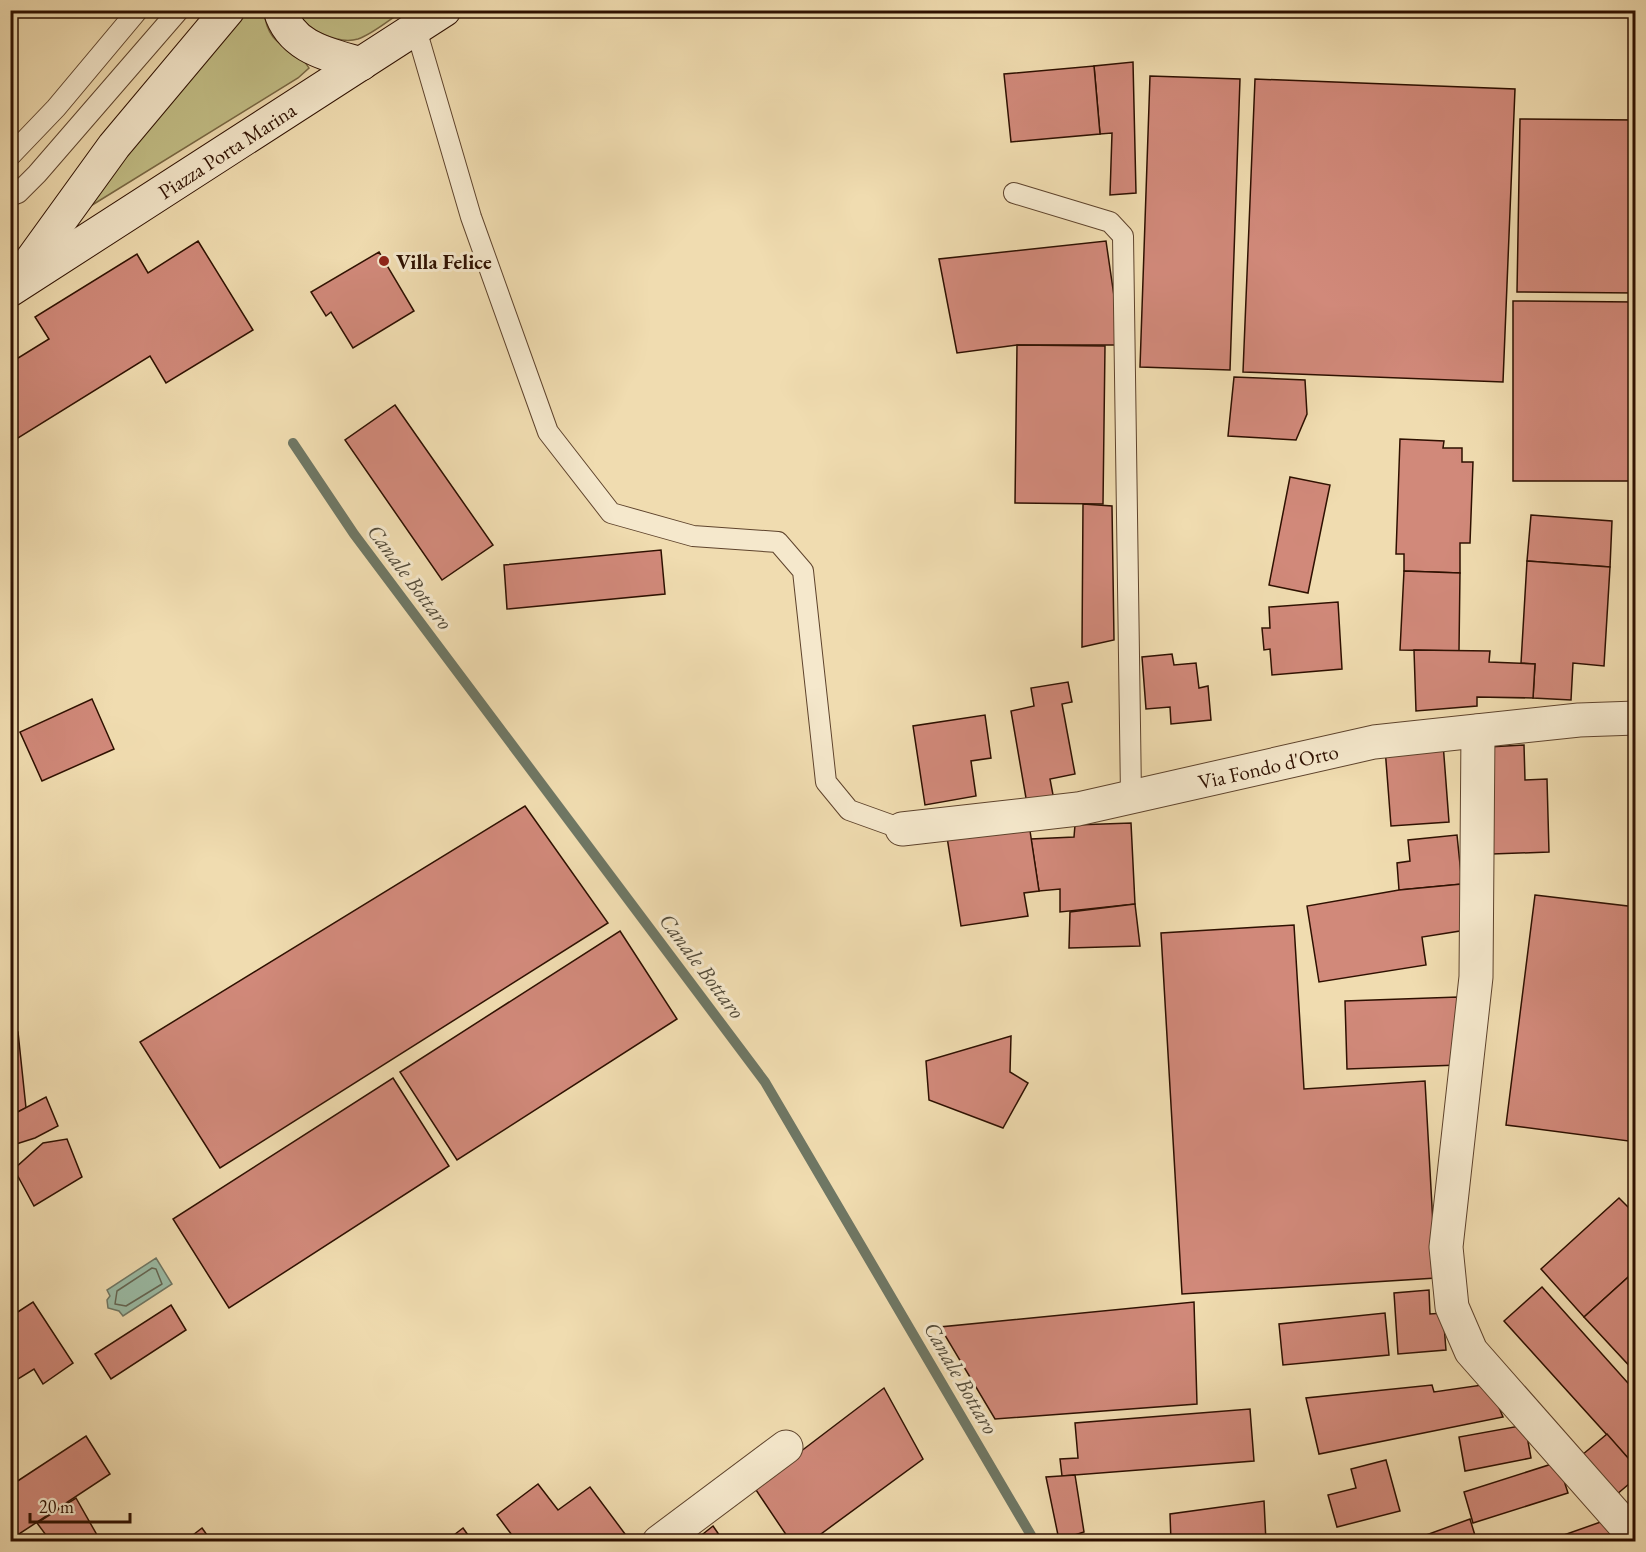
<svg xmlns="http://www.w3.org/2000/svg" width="1646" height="1552" viewBox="0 0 1646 1552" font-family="'EB Garamond',serif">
	<rect width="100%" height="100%" fill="#f0dcb0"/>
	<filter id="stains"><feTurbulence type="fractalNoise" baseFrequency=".00333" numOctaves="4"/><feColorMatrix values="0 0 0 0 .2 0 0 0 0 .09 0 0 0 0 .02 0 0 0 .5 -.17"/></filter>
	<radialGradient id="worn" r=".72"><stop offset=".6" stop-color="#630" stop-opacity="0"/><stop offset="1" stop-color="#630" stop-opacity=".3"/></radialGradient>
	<g fill="#c2be86" stroke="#786743" stroke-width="1.5">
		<path d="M244,11H264C268,52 295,43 309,68L298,78L89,207L112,169Z"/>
		<path d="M297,11H403C390,19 373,34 358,39C338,45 305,29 297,11Z"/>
	</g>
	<polygon fill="#9bbca6" stroke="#6f7764" stroke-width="1.5" points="156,1258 172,1284 123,1316 119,1311 108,1308 107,1300 110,1296 107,1290"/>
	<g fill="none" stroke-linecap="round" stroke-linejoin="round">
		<polygon stroke="#646653" stroke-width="1.5" points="152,1268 156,1269 162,1284 126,1306 115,1304 117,1291"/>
		<polyline stroke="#6f7764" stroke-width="10" points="293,443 354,534 765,1082 1035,1542"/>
	</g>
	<g fill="#d1897a" stroke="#2e1000" stroke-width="1.5">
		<polygon points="1133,62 1136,193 1110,195 1112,133 1100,134 1094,66"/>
		<polygon points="1094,66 1100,134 1011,142 1004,74"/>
		<polygon points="1150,76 1240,79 1230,370 1140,367"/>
		<polygon points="1255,79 1515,89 1503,382 1243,372"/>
		<polygon points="1520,119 1636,120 1636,293 1517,292"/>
		<polygon points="198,241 253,330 166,383 150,356 10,443 10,363 49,339 35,317 137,254 148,273"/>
		<polygon points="1106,241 1114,296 1116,345 1017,345 957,353 939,259"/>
		<polygon points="379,252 414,311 353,348 331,312 326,316 311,292"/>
		<polygon points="1513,301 1636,302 1636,481 1513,481"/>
		<polygon points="1017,345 1105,346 1103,504 1015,503"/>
		<polygon points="1234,377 1305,380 1307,414 1296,440 1228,436"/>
		<polygon points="395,405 493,545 442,580 345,440"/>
		<polygon points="1400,439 1444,441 1443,448 1462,448 1462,462 1473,462 1470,543 1460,543 1460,573 1404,571 1404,554 1396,554"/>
		<polygon points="1290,477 1330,485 1308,593 1269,585"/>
		<polygon points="1083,504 1112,506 1114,640 1082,647"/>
		<polygon points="1531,515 1612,521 1610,567 1527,561"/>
		<polygon points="661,550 665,594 507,609 504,565"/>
		<polygon points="1527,561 1610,567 1604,666 1573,663 1571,700 1533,698 1535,664 1521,663"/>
		<polygon points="1404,571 1460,573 1459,651 1400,650"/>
		<polygon points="1338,602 1342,669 1272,675 1270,649 1264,650 1262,628 1270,628 1269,607"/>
		<polygon points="1414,650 1490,651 1489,662 1535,664 1533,698 1477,697 1477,706 1416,711"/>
		<polygon points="1172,654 1174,665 1196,663 1199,688 1208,686 1211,720 1171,724 1170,707 1146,709 1142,657"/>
		<polygon points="1068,682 1072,702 1062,704 1075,774 1050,779 1054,800 1027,804 1011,711 1034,706 1031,688"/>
		<polygon points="92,699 114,749 42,781 20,732"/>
		<polygon points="985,715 991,758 971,761 976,796 925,805 913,726"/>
		<polygon points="1443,743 1449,822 1391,826 1385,748"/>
		<polygon points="1524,745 1525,780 1547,779 1549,852 1492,854 1488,747"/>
		<polygon points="525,806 608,923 220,1168 140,1042"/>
		<polygon points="1131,823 1135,904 1060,912 1060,889 1039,891 1031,839 1074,837 1075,825"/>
		<polygon points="1029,824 1039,891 1024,893 1028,916 961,926 947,837"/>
		<polygon points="1457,835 1462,884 1399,890 1397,863 1410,861 1408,840"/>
		<polygon points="1462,884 1466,930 1422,937 1426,965 1319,982 1307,906 1399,890"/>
		<polygon points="1535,895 1636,907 1636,1142 1506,1125"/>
		<polygon points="1135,904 1140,946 1069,948 1070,912"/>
		<polygon points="1294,925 1304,1089 1425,1081 1436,1278 1182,1294 1161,933"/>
		<polygon points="620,931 677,1019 457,1160 400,1072"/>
		<polygon points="1458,997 1459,1065 1347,1069 1345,1001"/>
		<polygon points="18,1032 26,1108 10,1116 10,1033"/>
		<polygon points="1011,1036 1010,1072 1028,1083 1003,1128 929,1100 926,1061"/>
		<polygon points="393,1078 449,1166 229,1308 173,1219"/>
		<polygon points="46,1097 58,1126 35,1138 10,1146 10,1116"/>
		<polygon points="67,1139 82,1177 34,1206 14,1169 43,1143"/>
		<polygon points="1619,1198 1636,1215 1636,1270 1584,1317 1541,1269"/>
		<polygon points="1636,1270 1636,1373 1584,1317"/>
		<polygon points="1542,1287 1636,1392 1636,1467 1504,1321"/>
		<polygon points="1429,1290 1430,1314 1443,1313 1446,1350 1398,1354 1394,1293"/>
		<polygon points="33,1302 73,1363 43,1384 34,1369 10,1384 10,1317"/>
		<polygon points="1194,1302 1197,1404 995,1419 940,1327"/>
		<polygon points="171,1305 186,1330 111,1379 95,1354"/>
		<polygon points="1385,1313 1389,1355 1283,1365 1279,1324"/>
		<polygon points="1489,1384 1503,1417 1319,1454 1306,1398 1432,1385 1434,1392"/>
		<polygon points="884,1388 923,1459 810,1542 791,1542 754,1487"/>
		<polygon points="1250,1409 1254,1461 1062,1476 1060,1459 1078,1458 1075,1423"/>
		<polygon points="1525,1425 1531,1458 1465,1471 1459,1437"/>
		<polygon points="1607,1434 1636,1467 1636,1478 1616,1495 1582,1455"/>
		<polygon points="86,1436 110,1474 16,1536 10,1528 10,1486"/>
		<polygon points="1386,1460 1400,1511 1337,1527 1328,1495 1356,1488 1351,1469"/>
		<polygon points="1558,1462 1568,1493 1473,1523 1464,1492"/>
		<polygon points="1075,1475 1084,1532 1059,1540 1046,1477"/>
		<polygon points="538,1484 558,1510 590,1487 631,1542 528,1542 526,1538 517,1542 497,1515"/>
		<polygon points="76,1498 101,1542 37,1542 46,1535 37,1523"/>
		<polygon points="1264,1501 1266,1542 1171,1542 1170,1514"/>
		<polygon points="1612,1518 1630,1542 1544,1542"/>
		<polygon points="1470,1519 1477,1542 1407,1542"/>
		<polygon points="713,1526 724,1542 693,1542"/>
		<polygon points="202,1528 212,1542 184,1542"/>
		<polygon points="463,1528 473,1542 445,1542"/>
	</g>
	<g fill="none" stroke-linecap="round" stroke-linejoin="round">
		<defs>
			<g id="service">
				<polyline points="416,29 471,217 548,432 611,513 693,536 778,542 803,571 826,782 849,810 902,829"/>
				<polyline points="10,156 56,108 138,10"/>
				<polyline points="1014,193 1110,222 1123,236 1131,796"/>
				<polyline points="10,196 18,193 37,174 179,10"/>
			</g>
			<g id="minor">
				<polyline points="1478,731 1476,977 1446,1247 1452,1307 1471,1351 1636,1538"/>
				<path id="s1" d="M902,829L1078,809L1374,742L1579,720L1636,718"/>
				<polyline points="659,1542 786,1447"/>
			</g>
			<g id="secondary">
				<path d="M280,10C291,48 327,54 361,64"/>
				<polyline points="20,276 114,146 228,10"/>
				<path id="s2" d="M10,290L444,10"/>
			</g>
		</defs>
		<use href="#service" stroke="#5e432c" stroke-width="22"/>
		<use href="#minor" stroke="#5e432c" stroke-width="35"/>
		<use href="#secondary" stroke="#2e1000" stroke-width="35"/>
		<use href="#service" stroke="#f5e8cc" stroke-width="20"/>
		<use href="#minor" stroke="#f5e8cc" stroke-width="33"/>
		<use href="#secondary" stroke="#f5e8cc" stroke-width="33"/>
	</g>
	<circle fill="#8f2418" stroke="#f5e8cc" stroke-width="2" cx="384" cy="261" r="6"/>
	<g text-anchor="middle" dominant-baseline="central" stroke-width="6" stroke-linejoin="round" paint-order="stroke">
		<g font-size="21" fill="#2e1000" stroke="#f5e8cc">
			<text stroke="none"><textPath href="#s2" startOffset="258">Piazza Porta Marina</textPath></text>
			<text stroke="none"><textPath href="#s1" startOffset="372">Via Fondo d'Orto</textPath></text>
		</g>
		<g font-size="21" font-weight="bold" fill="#2e1000" stroke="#f5e8cc" text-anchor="start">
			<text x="396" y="261">Villa Felice</text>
		</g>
		<g font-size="22" font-style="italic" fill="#544c3a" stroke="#f5e8cc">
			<text transform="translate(410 577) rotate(53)">Canale Bottaro</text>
			<text transform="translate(702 966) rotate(53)">Canale Bottaro</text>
			<text transform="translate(961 1378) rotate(60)">Canale Bottaro</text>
		</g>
	</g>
	<rect width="1646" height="1552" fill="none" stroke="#f0dcb0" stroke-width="36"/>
	<rect x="12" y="12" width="1622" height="1528" fill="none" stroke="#2e1000" stroke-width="3"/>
	<rect x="18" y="18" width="1610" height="1516" fill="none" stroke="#2e1000" stroke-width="1.5"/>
	<path d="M30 1513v9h100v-9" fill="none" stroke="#2e1000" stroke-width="3"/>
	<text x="39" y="1513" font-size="18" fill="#2e1000" stroke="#f5e8cc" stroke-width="4.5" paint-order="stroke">20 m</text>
	<rect width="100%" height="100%" filter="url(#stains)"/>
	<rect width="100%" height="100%" fill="url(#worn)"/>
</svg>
